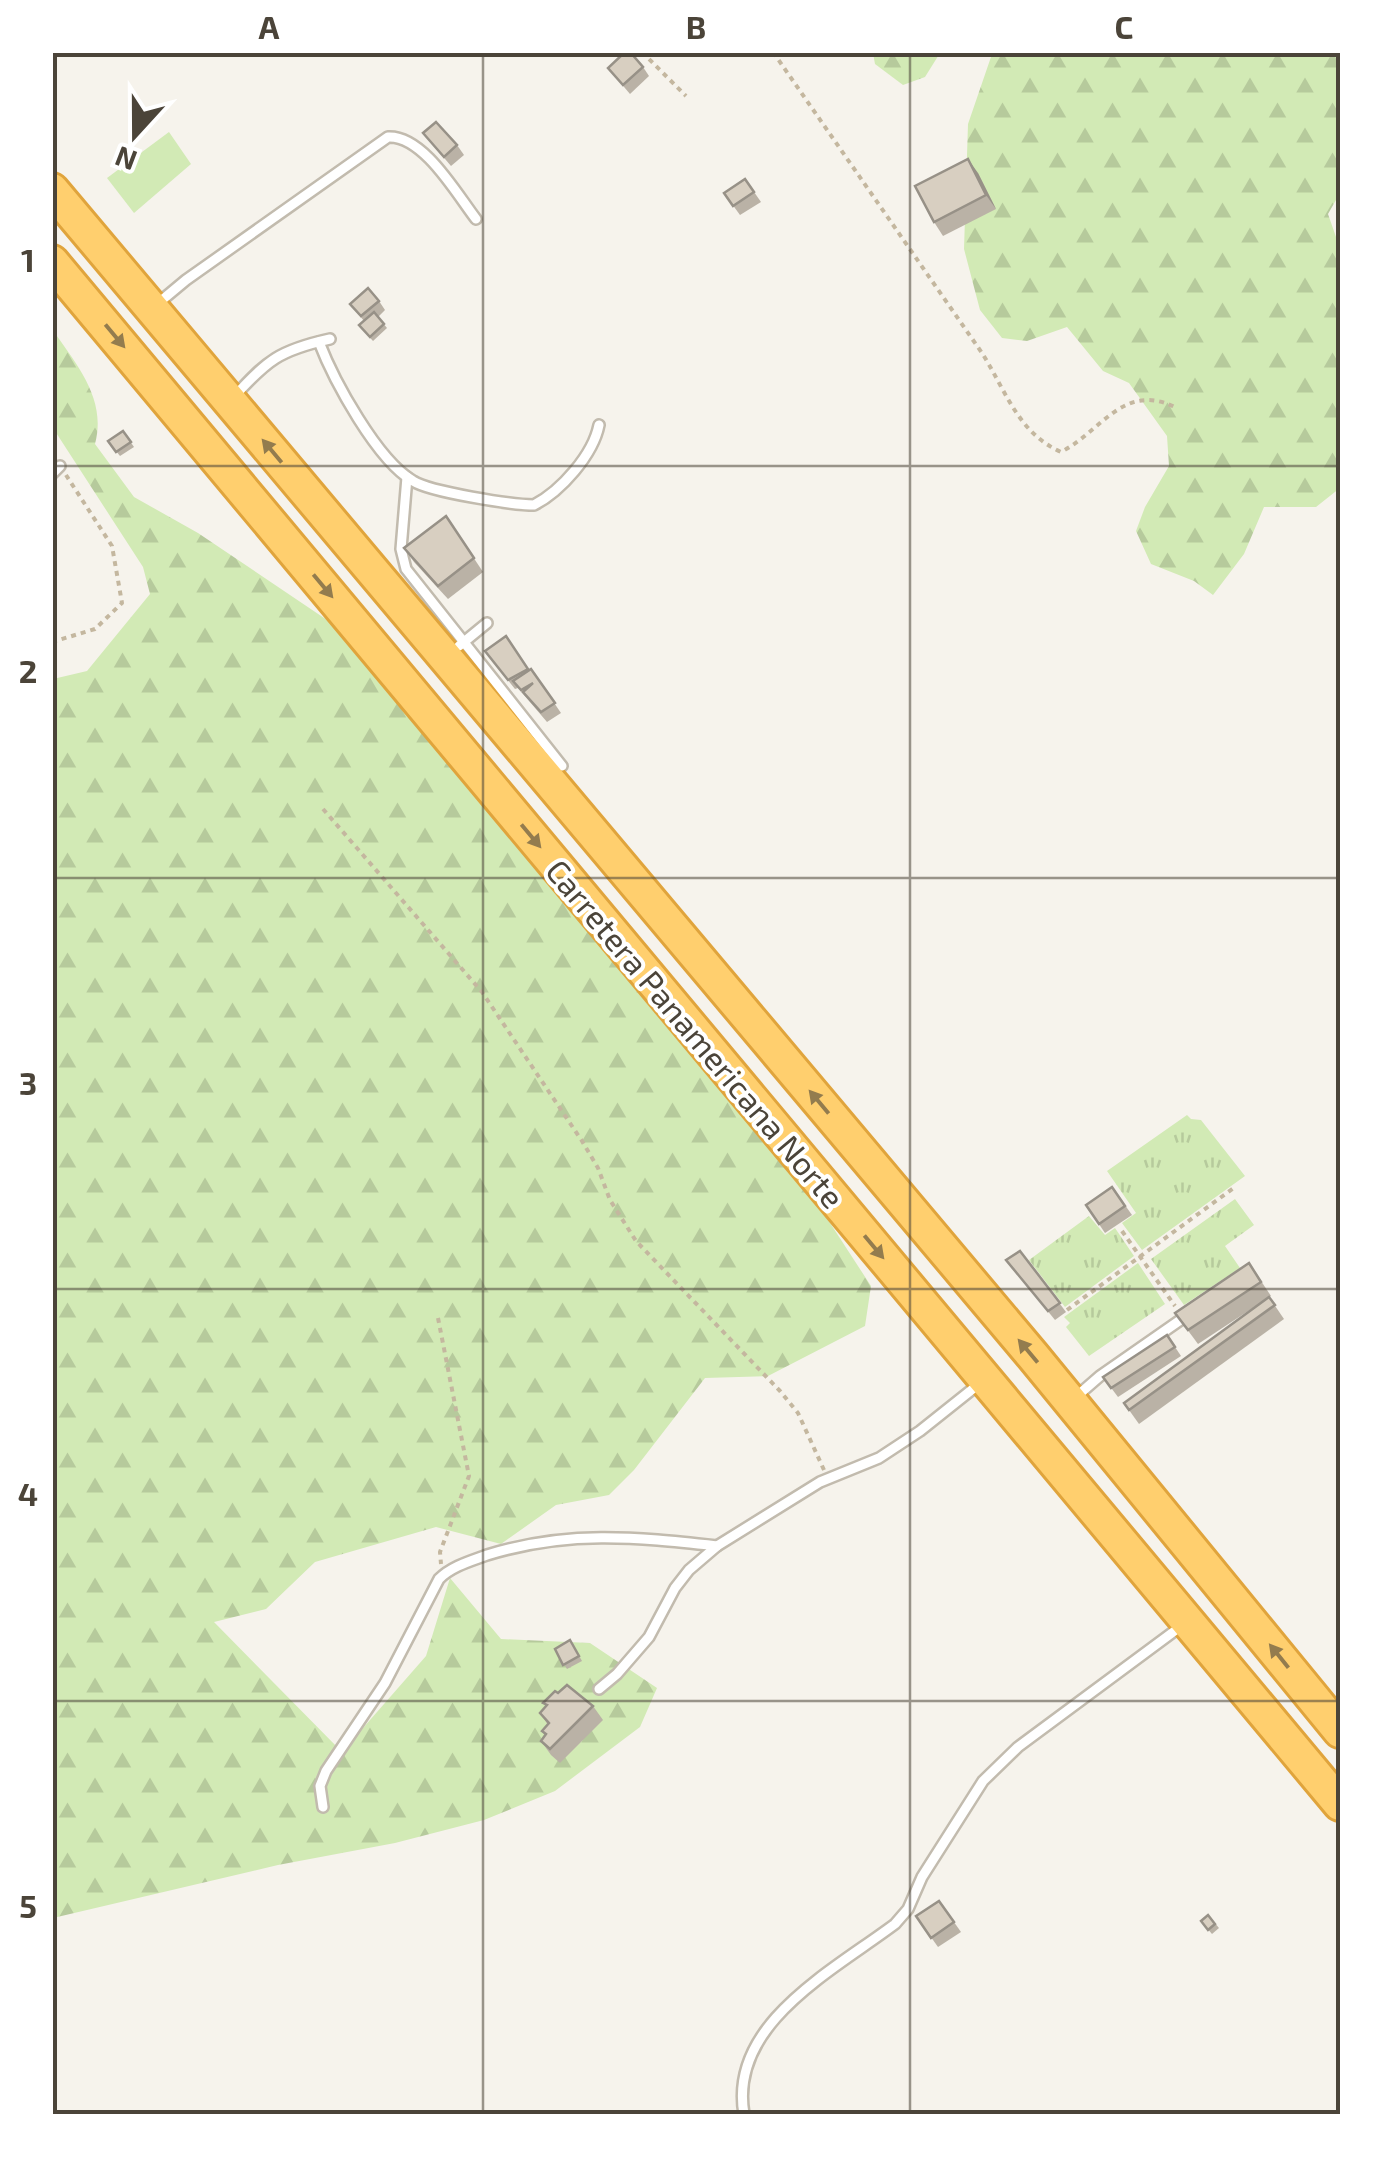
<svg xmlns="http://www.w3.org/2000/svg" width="1393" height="2167" viewBox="0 0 1393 2167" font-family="'Exo 2',sans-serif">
	<defs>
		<pattern id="grass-tufts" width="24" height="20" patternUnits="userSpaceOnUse" patternTransform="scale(2.5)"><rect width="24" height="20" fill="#d2eab5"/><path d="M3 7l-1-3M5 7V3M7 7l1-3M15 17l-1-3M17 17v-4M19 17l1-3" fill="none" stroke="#b6ca9c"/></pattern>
		<pattern id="forest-firs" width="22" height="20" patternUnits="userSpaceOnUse" patternTransform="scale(2.5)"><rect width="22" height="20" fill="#d2eab5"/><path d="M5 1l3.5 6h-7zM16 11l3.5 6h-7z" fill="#b6ca9c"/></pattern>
	</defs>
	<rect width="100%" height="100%" fill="#f6f3ec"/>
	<g fill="url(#grass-tufts)">
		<polygon points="1187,1115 1191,1119 1201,1120 1245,1176 1142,1250 1122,1223 1136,1213 1107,1171"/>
		<polygon points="1235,1199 1254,1225 1225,1246 1240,1268 1184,1305 1151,1259"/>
		<polygon points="1089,1216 1105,1235 1115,1228 1134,1256 1065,1307 1029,1260"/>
		<polygon points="1138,1263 1165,1304 1089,1356 1066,1327 1070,1323 1064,1317"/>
	</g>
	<g fill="url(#forest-firs)">
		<polygon points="873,53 873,52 940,53 925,77 903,85 875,64"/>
		<polygon points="988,53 1340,53 1340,193 1328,214 1336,237 1340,237 1340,488 1316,507 1264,507 1244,554 1213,595 1194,581 1151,564 1136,531 1145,507 1169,466 1167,436 1129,383 1103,371 1067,327 1027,341 1002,338 980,310 964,249 968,124 992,54"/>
		<path d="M52,329C77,365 107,399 95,444L134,497L198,533L336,626L806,1186L871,1286L865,1326L768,1376L705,1378L634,1470L609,1495L556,1505L501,1544L436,1527L315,1562L266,1609L214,1622L342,1752L426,1656L450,1578L501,1639L590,1643L657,1688L640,1727L555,1791L484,1820L395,1843L278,1865L53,1918V679L87,671L150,594L143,567L53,428Z"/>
	</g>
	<polygon fill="#d2eab5" points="169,132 191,164 134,213 107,178"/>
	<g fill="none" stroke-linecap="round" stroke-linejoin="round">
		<defs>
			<g id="service">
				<path d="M156,305L186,280L388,137C423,135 456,193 476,219"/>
				<path d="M319,342C334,381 377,460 413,481C430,492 513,505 534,505C561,491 593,455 599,425"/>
				<path d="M233,398C267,360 280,350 330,339"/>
				<polyline points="52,474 60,466"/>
				<polyline points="407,477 401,549 406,569 562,766"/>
				<polyline points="459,646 487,623"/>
				<polyline points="1077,1396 1100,1376 1189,1314"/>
				<polyline points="599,1689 617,1674 649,1637 675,1588 689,1570 717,1546 820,1482 879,1458 920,1431 979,1384"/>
				<path d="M323,1807L320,1786L326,1771L385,1683L439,1579C452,1566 471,1561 487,1555C568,1530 634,1537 717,1546"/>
				<path d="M744,2114C728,2024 834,1970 895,1924L908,1909L922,1877L983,1781L1018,1747L1184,1624"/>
			</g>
			<g id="motorway">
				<polyline points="52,190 1033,1356 1340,1731"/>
				<polyline points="52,262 1340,1804"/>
			</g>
		</defs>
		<use href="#service" stroke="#c2bbae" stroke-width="14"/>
		<use href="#motorway" stroke="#e0a43c" stroke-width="38"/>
		<g stroke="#c4b79f" stroke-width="4" stroke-dasharray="5 5" stroke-linecap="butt">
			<polyline points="642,52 686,96"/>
			<path d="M773,52L982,353C1006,391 1018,433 1061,452C1102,431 1123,382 1175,407"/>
			<polyline points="52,642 95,629 122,603 112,546 66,475"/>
			<polyline points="323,809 482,992 582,1141 598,1168 610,1200 636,1241 780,1391 798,1413 824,1470"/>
			<polyline points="1122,1231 1175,1306"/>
			<polyline points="1067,1310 1235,1187"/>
			<polyline points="438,1318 469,1476 440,1552 441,1564"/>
		</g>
		<use href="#service" stroke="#fff" stroke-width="9"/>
		<use href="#motorway" stroke="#ffcf6e" stroke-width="32"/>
	</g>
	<g fill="#bab2a6">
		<polygon points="643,67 649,76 630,94 608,68"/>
		<polygon points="423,133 457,145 464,155 451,166"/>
		<polygon points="978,173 996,209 943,236 934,222"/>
		<polygon points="745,179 761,202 740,215 724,193"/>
		<polygon points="379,301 385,310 378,317 387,328 373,341 363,330 364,321 350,304"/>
		<polygon points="123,431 134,447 120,456 108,441"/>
		<polygon points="446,516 483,572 448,599 414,562 404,548"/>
		<polygon points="492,660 529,670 531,669 561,713 547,722 518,688 515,689"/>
		<polygon points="1112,1187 1132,1215 1105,1233 1086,1205"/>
		<polygon points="1020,1251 1066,1312 1055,1320 1006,1260"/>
		<polygon points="1249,1263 1271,1296 1198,1344 1175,1313"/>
		<polygon points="1269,1297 1284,1319 1139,1424 1124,1403"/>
		<polygon points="1167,1335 1181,1356 1118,1397 1103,1377"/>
		<polygon points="570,1640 582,1661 567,1669 555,1649"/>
		<polygon points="558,1693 593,1706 603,1720 560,1763 551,1755 541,1741 545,1736 542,1731 548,1725 540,1713 546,1706 543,1703"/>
		<polygon points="939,1901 961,1932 938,1947 916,1916"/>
		<polygon points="1208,1915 1219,1928 1212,1934 1201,1921"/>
	</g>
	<polygon fill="#979187" points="968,159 978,173 996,209 986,195"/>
	<g fill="#d8cfc1" stroke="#979187" stroke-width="2.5">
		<polygon points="625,52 630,52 643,67 623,85 608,68"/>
		<polygon points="436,122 457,145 444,157 423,133"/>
		<polygon points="968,159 986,195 934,222 915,186"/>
		<polygon points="745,179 754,192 733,206 724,193"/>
		<polygon points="368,288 379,301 361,316 350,304"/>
		<polygon points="374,312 384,324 370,337 359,325"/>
		<polygon points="123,431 131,442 116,452 108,441"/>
		<polygon points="446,516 474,558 438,586 404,548"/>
		<polygon points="506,636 528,669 508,680 485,651"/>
		<polygon points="531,669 555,703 541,712 523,692 533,683 521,690 513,681"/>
		<polygon points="1112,1187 1125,1206 1099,1224 1086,1205"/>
		<polygon points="1020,1251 1060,1303 1048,1311 1006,1260"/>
		<polygon points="1249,1263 1261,1282 1188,1330 1175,1313"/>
		<polygon points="1269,1297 1275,1305 1129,1410 1124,1403"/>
		<polygon points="1167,1335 1175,1347 1111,1388 1103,1377"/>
		<polygon points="570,1640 579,1656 563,1665 555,1649"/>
		<polygon points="567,1685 593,1706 550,1749 541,1741 546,1734 542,1731 549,1723 540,1713 547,1705 543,1703 555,1691 558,1693"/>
		<polygon points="939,1901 954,1922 931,1938 916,1916"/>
		<polygon points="1208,1915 1215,1924 1208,1930 1201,1921"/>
	</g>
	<defs><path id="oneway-solid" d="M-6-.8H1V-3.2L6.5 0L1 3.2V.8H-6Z" transform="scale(2.5)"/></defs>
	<g fill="#937c4e">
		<use href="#oneway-solid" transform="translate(115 336) rotate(50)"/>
		<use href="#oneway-solid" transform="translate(272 451) rotate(-130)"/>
		<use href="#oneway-solid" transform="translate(323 586) rotate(50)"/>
		<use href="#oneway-solid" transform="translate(531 836) rotate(50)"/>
		<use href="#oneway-solid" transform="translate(819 1102) rotate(-130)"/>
		<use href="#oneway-solid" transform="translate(874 1247) rotate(50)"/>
		<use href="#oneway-solid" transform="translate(1028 1351) rotate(-130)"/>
		<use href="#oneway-solid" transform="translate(1279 1656) rotate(-129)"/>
	</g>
	<path fill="none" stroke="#4b4439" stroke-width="2.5" stroke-opacity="0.55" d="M483,52V2114M910,52V2114M52,466H1340M52,878H1340M52,1289H1340M52,1701H1340"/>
	<g text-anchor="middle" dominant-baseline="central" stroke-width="8" stroke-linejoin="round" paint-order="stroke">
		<g font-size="32" fill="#4b4439" stroke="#fff">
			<text transform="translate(696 1033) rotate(50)">Carretera Panamericana Norte</text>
		</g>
	</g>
	<rect width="1393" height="2167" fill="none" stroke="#ffffff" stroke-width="110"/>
	<g transform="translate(135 135) rotate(201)" stroke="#ffffff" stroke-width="8" paint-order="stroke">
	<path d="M0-8L18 38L0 25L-18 38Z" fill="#4b4439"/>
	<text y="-15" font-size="28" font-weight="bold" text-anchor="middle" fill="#4b4439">N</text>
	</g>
	<rect x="55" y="55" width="1283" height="2057" fill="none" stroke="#4b4439" stroke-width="4"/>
	<g font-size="32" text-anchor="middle" font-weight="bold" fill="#4b4439">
		<text x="269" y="39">A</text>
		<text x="696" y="39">B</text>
		<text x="1124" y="39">C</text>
		<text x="28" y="272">1</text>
		<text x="28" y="683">2</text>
		<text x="28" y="1095">3</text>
		<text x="28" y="1506">4</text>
		<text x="28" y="1918">5</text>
	</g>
</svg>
